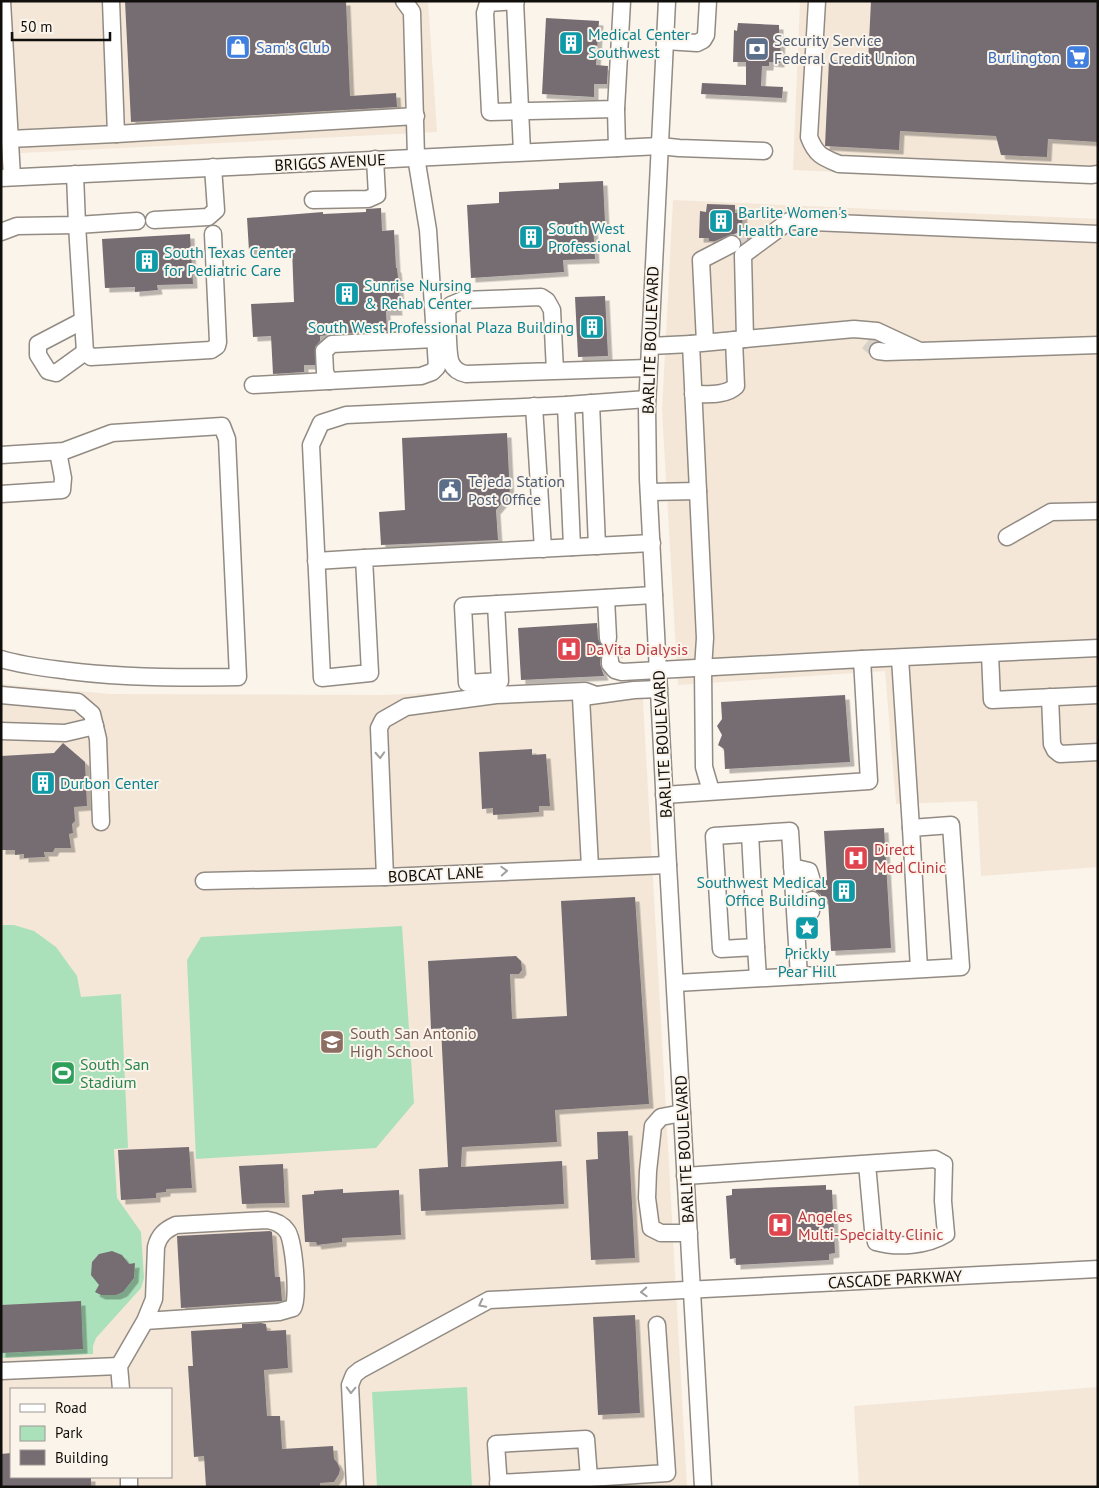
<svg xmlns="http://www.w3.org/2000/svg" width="1099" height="1488" viewBox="0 0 1099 1488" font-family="'PT Sans',sans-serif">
	<defs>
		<filter id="shadow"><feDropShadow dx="4.5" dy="4.5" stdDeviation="0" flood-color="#0004"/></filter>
	</defs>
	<rect width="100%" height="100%" fill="#fbf4eb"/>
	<g fill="#f4e7d8" fill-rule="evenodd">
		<polygon points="1,1 428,1 437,132 1,154"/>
		<polygon points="800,1 1098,1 1098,184 793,170"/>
		<polygon points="673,200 1098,219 1098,867 981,876 977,801 896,804 885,671 678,685 662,410"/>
		<path d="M642,683L687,1487H1V684L110,694L385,695ZM11,1389H171V1477H11Z"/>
		<polygon points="1098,1387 1098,1487 859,1487 854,1406"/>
	</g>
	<g fill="#aae1ba">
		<polygon points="1,925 14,925 34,931 56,947 77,976 81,997 121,994 128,1148 114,1149 117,1198 141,1232 144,1278 141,1288 96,1338 93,1346 93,1354 1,1358"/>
		<polygon points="402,926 414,1103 376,1148 196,1159 187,960 201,937"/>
		<polygon points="467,1387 472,1487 377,1487 372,1392"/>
	</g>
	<g fill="#766d73" filter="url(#shadow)">
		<polygon points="125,1 346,1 350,96 396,93 397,107 131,122"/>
		<polygon points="871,1 1098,1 1098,142 1048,139 1047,157 1001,155 996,136 900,131 899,150 825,146 829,60 868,62"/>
		<polygon points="546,18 599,21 596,65 608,66 607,84 594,84 594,97 542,94"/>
		<polygon points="738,23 779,25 779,33 781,33 780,63 769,62 769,66 762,66 761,86 783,87 782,98 701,94 702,83 746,85 746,62 733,62 734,30 737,31"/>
		<polygon points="603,181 605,222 593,223 595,259 563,260 564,272 471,278 467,205 499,203 499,192 559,189 559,183"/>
		<polygon points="707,204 735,205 735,213 743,213 742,228 748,239 742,243 738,236 732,234 715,241 709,241 709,238 699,238 700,211 706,212"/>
		<polygon points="381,208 382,231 394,230 396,268 397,268 399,287 400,302 397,302 398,311 386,311 387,331 329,334 328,335 320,336 320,341 315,347 315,365 304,365 304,372 273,374 271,336 253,337 251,304 294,302 292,249 249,251 247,218 323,212 323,214 366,212 366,209"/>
		<polygon points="190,234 193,284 157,285 158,290 135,292 135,287 105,288 102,239"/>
		<polygon points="605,296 608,356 578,357 575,297"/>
		<polygon points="507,433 510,497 507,497 496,510 498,540 381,545 379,512 405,510 402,438"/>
		<polygon points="597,623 598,639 603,647 608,648 613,647 617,641 618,654 615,651 610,650 605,652 601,655 600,664 604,676 521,680 518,628"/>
		<polygon points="845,695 850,762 725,769 724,749 718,745 722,735 717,726 722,719 721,702"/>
		<polygon points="63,743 85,762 87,806 74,807 75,821 72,824 73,833 69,834 71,848 55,848 53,852 44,852 45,857 24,858 24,854 15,855 15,850 1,850 1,756 54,753"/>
		<polygon points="532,749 532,755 546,754 550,806 539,806 539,812 493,815 493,808 482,809 479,752"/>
		<polygon points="884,828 891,948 831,951 828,899 822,900 821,895 815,891 820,887 822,881 827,880 824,831"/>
		<polygon points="635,897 649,1104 555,1110 557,1142 462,1147 461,1167 562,1161 564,1204 421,1211 419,1169 448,1167 441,1028 431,1029 428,961 516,956 521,961 522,970 519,974 510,974 512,1019 567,1016 561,901"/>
		<polygon points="628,1131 635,1258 591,1260 586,1160 598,1159 597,1132"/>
		<polygon points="189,1147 192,1188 166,1189 166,1192 156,1193 156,1198 121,1200 118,1150"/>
		<polygon points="283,1164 285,1203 242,1204 239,1166"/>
		<polygon points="826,1185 826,1190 832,1190 834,1231 835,1253 829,1254 829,1260 736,1265 736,1258 730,1259 726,1196 732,1195 732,1189"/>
		<polygon points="343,1189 343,1193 399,1190 401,1235 342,1238 342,1242 317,1245 316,1242 305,1242 302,1195 314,1194 314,1191"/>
		<polygon points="270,1231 272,1232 275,1277 280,1277 282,1301 181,1308 177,1236"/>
		<polygon points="112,1251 122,1255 129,1264 135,1263 134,1278 123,1292 116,1295 101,1295 95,1292 99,1285 91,1275 92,1262 99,1254"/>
		<polygon points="81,1301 83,1349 1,1353 1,1305"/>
		<polygon points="635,1315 640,1413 598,1415 593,1317"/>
		<polygon points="261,1323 266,1324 267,1331 286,1330 288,1368 264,1370 267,1416 280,1416 282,1449 333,1446 334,1459 337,1462 340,1469 339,1474 334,1482 320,1483 320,1486 313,1487 206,1487 204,1456 194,1457 188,1366 193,1366 191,1331 242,1328 242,1324"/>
		<polygon points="11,1453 11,1477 91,1477 91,1487 1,1487 1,1454"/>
	</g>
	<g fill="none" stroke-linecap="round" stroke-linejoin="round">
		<g stroke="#d8d2ca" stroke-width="16" stroke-dasharray="16 8" stroke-linecap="butt">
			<polyline points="732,244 747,237"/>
			<polyline points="867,342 878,351"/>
		</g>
		<defs>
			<g id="minor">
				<polyline points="2,1 12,177"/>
				<polyline points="515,1 522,152"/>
				<polyline points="516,1 488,3 485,13 490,112 616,109 622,1"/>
				<polyline points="667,1 647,407 648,479 668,865 703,1487"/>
				<path d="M817,1L809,137C816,155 822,157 839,164L1091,175L1098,174"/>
				<polyline points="665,41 697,43 703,40 706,35 708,1"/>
				<polyline points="616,109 617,148"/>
				<polyline points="116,134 416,116"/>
				<polyline points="9,139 116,134 111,1"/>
				<polyline points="1,178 660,146 679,148 764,151"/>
				<polyline points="313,200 368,199 377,195 375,159"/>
				<polyline points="154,220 208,217 216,210 213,167"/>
				<polyline points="137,221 77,225 85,352 91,357 211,350 217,346 218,342 213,234"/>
				<polyline points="1,232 17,226 77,225 75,174"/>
				<polyline points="82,321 38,344 38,355 48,371 56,373 85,352"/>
				<polyline points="745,339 743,255 789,221 1098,234"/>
				<polyline points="705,342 701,260 732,244"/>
				<polyline points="650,346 691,344"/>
				<polyline points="878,351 886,352 918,351"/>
				<path d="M555,371L552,310L547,301L541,297L463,300L451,305L447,311C448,322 447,354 451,363C454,369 460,373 466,374L648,368"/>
				<polyline points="329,381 325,372 324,351 332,344 435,339"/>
				<polyline points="253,385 421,376 432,372 437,367 428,230 416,157 412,12 404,1"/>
				<path d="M693,394C707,394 726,396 736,386L734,340"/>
				<polyline points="647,399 566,405 346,415 321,423 311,445 322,678 370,673 364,558 652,543"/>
				<polyline points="591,403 597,546"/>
				<polyline points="566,405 572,547"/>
				<polyline points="534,406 543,549"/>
				<path d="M1,455L64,451L112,433L222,426L227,439L238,677C182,678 125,678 69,671C46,668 24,666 1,659"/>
				<polyline points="649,492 698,491"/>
				<polyline points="1,494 62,490 63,478 58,452"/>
				<polyline points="1007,537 1051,512 1098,511"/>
				<polyline points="316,561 364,558"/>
				<polyline points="606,598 608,638"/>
				<polyline points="496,604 500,681 467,683 463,606 654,595"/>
				<polyline points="990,654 992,700 1098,695"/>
				<polyline points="900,658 911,828"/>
				<polyline points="862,659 1098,648"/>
				<polyline points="610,660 610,664 615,670 622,672 862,659 869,781 664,795"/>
				<polyline points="1,695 78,702 92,714 98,739 101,822"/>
				<polyline points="581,697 590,867"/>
				<polyline points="583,697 634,690 659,689"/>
				<polyline points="1050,697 1052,744 1055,750 1060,754 1098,752"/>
				<polyline points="1,731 65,733 95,726"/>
				<polyline points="711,791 704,767 703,669 705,638 691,344 854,329 877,331 920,351 1098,345"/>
				<polyline points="750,834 756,947"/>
				<polyline points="792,867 809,871 812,881"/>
				<polyline points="385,877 379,728 383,720 406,707 496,695 585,691 593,694"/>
				<polyline points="204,881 385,877 668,865"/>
				<polyline points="796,918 811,911 812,900"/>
				<polyline points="758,978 756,947 721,949 714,836 790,831 799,976"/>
				<polyline points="676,983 961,967 951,825 911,828 919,969"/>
				<polyline points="682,1113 661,1117 653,1126 648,1171 647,1198 651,1228 661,1233 689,1233"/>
				<path d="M685,1176L935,1159L944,1164L943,1201L946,1234C927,1246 897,1248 876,1242L873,1230L867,1164"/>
				<polyline points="1,1371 119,1366"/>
				<path d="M121,1389L119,1366L145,1321L154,1299L156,1247C159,1235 165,1230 176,1225L267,1220C275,1221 282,1224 287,1231C294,1240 299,1299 293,1308L279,1312L145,1321"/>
				<polyline points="129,1477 129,1487"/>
				<polyline points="498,1483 589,1478"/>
				<polyline points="355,1487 350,1385 354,1375 360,1370 489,1300 1098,1269"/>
				<polyline points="499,1487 496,1444 586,1439 589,1478 667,1473 657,1325"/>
			</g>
		</defs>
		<use href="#minor" stroke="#928b83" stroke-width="19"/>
		<use href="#minor" stroke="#fff" stroke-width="16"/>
	</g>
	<defs><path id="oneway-chevron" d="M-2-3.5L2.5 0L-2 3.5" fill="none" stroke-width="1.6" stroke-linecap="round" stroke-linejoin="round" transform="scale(1.25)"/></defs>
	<g stroke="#a09f9e">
		<use href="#oneway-chevron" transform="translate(380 755) rotate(87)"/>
		<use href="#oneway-chevron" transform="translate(504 871) rotate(-3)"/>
		<use href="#oneway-chevron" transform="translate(644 1292) rotate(177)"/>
		<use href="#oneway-chevron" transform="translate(482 1304) rotate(153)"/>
		<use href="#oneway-chevron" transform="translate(351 1390) rotate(92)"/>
	</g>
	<defs>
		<symbol id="building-square" viewBox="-11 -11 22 22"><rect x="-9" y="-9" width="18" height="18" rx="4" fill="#0f9aa8" stroke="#fbf4eb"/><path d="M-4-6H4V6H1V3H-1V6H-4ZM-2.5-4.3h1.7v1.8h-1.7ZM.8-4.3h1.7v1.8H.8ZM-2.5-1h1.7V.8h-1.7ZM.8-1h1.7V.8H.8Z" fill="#fff"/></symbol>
		<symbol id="shop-square" viewBox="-11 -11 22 22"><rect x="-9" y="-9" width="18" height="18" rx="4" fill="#3f7fe0" stroke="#fbf4eb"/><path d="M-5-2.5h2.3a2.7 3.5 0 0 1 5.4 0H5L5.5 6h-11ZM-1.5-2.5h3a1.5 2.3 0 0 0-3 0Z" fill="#fff"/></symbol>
		<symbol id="bank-square" viewBox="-11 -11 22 22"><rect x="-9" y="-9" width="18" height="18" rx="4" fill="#5c6f8a" stroke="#fbf4eb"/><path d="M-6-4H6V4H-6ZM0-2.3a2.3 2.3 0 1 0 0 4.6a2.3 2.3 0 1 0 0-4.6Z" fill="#fff"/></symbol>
		<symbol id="supermarket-square" viewBox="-11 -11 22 22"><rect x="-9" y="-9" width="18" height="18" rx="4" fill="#3f7fe0" stroke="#fbf4eb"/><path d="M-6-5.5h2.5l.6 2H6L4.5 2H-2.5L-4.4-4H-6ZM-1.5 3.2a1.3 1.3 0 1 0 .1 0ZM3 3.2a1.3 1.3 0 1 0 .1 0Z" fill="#fff"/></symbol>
		<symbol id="civic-square" viewBox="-11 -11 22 22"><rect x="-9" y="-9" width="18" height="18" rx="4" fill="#5c6f8a" stroke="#fbf4eb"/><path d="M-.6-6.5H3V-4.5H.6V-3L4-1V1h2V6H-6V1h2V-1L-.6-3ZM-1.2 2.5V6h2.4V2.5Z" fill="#fff"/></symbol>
		<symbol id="hospital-square" viewBox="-11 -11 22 22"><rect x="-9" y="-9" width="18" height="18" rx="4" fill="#e0444e" stroke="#fbf4eb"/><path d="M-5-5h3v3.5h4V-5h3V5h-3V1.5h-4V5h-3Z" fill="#fff"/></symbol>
		<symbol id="sight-square" viewBox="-11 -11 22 22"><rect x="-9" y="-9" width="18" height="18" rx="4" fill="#0f9aa8" stroke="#fbf4eb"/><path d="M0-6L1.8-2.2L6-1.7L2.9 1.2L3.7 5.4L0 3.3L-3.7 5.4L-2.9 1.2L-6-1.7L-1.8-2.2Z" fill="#fff"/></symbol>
		<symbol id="school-square" viewBox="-11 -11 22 22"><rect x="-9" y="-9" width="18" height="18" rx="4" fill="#8d6e63" stroke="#fbf4eb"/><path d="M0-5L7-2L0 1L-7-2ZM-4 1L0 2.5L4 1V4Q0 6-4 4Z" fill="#fff"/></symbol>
		<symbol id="stadium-square" viewBox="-11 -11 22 22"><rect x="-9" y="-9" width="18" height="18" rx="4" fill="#2e9e5b" stroke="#fbf4eb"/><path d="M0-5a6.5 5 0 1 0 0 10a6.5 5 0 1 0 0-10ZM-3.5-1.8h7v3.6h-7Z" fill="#fff"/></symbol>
	</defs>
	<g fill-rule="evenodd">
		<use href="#building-square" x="557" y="29" width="28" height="28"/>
		<use href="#shop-square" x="224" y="33" width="28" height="28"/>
		<use href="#bank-square" x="743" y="35" width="28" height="28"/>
		<use href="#supermarket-square" x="1064" y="43" width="28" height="28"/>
		<use href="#building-square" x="707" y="207" width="28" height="28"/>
		<use href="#building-square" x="517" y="223" width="28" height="28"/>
		<use href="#building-square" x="133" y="247" width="28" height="28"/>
		<use href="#building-square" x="333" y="280" width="28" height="28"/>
		<use href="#building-square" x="578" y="313" width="28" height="28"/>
		<use href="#civic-square" x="436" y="476" width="28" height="28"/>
		<use href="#hospital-square" x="555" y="635" width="28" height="28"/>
		<use href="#building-square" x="29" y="769" width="28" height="28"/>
		<use href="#hospital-square" x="842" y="844" width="28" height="28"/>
		<use href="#building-square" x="830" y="877" width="28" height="28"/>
		<use href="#sight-square" x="793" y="914" width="28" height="28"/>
		<use href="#school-square" x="318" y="1028" width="28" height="28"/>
		<use href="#stadium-square" x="49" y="1059" width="28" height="28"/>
		<use href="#hospital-square" x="766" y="1211" width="28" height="28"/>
	</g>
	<g text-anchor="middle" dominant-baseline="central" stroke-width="4" stroke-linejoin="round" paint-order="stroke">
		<g font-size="16" fill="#0d838f" stroke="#fbf4eb" text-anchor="start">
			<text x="588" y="34">Medical Center<tspan x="588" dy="18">Southwest</tspan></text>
			<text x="738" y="212">Barlite Women's<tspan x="738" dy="18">Health Care</tspan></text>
			<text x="548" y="228">South West<tspan x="548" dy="18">Professional</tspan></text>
			<text x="164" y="252">South Texas Center<tspan x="164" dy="18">for Pediatric Care</tspan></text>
			<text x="364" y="285">Sunrise Nursing<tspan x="364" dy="18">&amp; Rehab Center</tspan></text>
			<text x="574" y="327" text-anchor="end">South West Professional Plaza Building</text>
			<text x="60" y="783">Durbon Center</text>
			<text x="826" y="882" text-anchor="end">Southwest Medical<tspan x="826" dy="18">Office Building</tspan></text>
			<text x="807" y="953" text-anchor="middle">Prickly<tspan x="807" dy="18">Pear Hill</tspan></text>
		</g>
		<g font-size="16" fill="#4e5e75" stroke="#fbf4eb" text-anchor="start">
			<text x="774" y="40">Security Service<tspan x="774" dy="18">Federal Credit Union</tspan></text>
			<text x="468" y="481">Tejeda Station<tspan x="468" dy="18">Post Office</tspan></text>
		</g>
		<g font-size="16" fill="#366cbe" stroke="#fbf4eb" text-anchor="start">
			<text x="256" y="47">Sam's Club</text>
			<text x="1060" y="57" text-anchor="end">Burlington</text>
		</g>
		<g font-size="16" fill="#110f0c" stroke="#fbf4eb">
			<text transform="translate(330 162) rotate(-3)">BRIGGS AVENUE</text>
			<text transform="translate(650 340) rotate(-88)">BARLITE BOULEVARD</text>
			<text transform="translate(662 744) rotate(-93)">BARLITE BOULEVARD</text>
			<text transform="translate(436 874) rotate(-3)">BOBCAT LANE</text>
			<text transform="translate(684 1149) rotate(-93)">BARLITE BOULEVARD</text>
			<text transform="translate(895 1279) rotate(-3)">CASCADE PARKWAY</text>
		</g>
		<g font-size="16" fill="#be3a42" stroke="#fbf4eb" text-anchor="start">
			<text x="586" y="649">DaVita Dialysis</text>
			<text x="874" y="849">Direct<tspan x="874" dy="18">Med Clinic</tspan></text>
			<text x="798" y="1216">Angeles<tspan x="798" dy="18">Multi-Specialty Clinic</tspan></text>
		</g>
		<g font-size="16" fill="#785e54" stroke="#fbf4eb" text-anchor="start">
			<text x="350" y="1033">South San Antonio<tspan x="350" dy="18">High School</tspan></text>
		</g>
		<g font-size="16" fill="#27864d" stroke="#fbf4eb" text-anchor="start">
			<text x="80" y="1064">South San<tspan x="80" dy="18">Stadium</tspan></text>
		</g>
	</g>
	<rect width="1099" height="1488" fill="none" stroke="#110f0c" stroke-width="5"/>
	<rect x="10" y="1388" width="162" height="90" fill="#fbf4eb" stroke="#9d9892"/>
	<rect x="20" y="1404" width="25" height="8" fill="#ffffff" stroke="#9d9892"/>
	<text x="55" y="1413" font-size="15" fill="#110f0c">Road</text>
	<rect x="20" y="1426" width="25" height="15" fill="#aae1ba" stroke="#9d9892"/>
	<text x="55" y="1438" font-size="15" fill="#110f0c">Park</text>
	<rect x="20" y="1450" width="25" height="15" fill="#766d73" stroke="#9d9892"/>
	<text x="55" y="1463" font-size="15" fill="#110f0c">Building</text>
	<path d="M12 32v8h98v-8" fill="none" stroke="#110f0c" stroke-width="2.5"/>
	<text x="20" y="32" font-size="15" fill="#110f0c" stroke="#fbf4eb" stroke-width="4" paint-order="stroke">50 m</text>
</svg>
